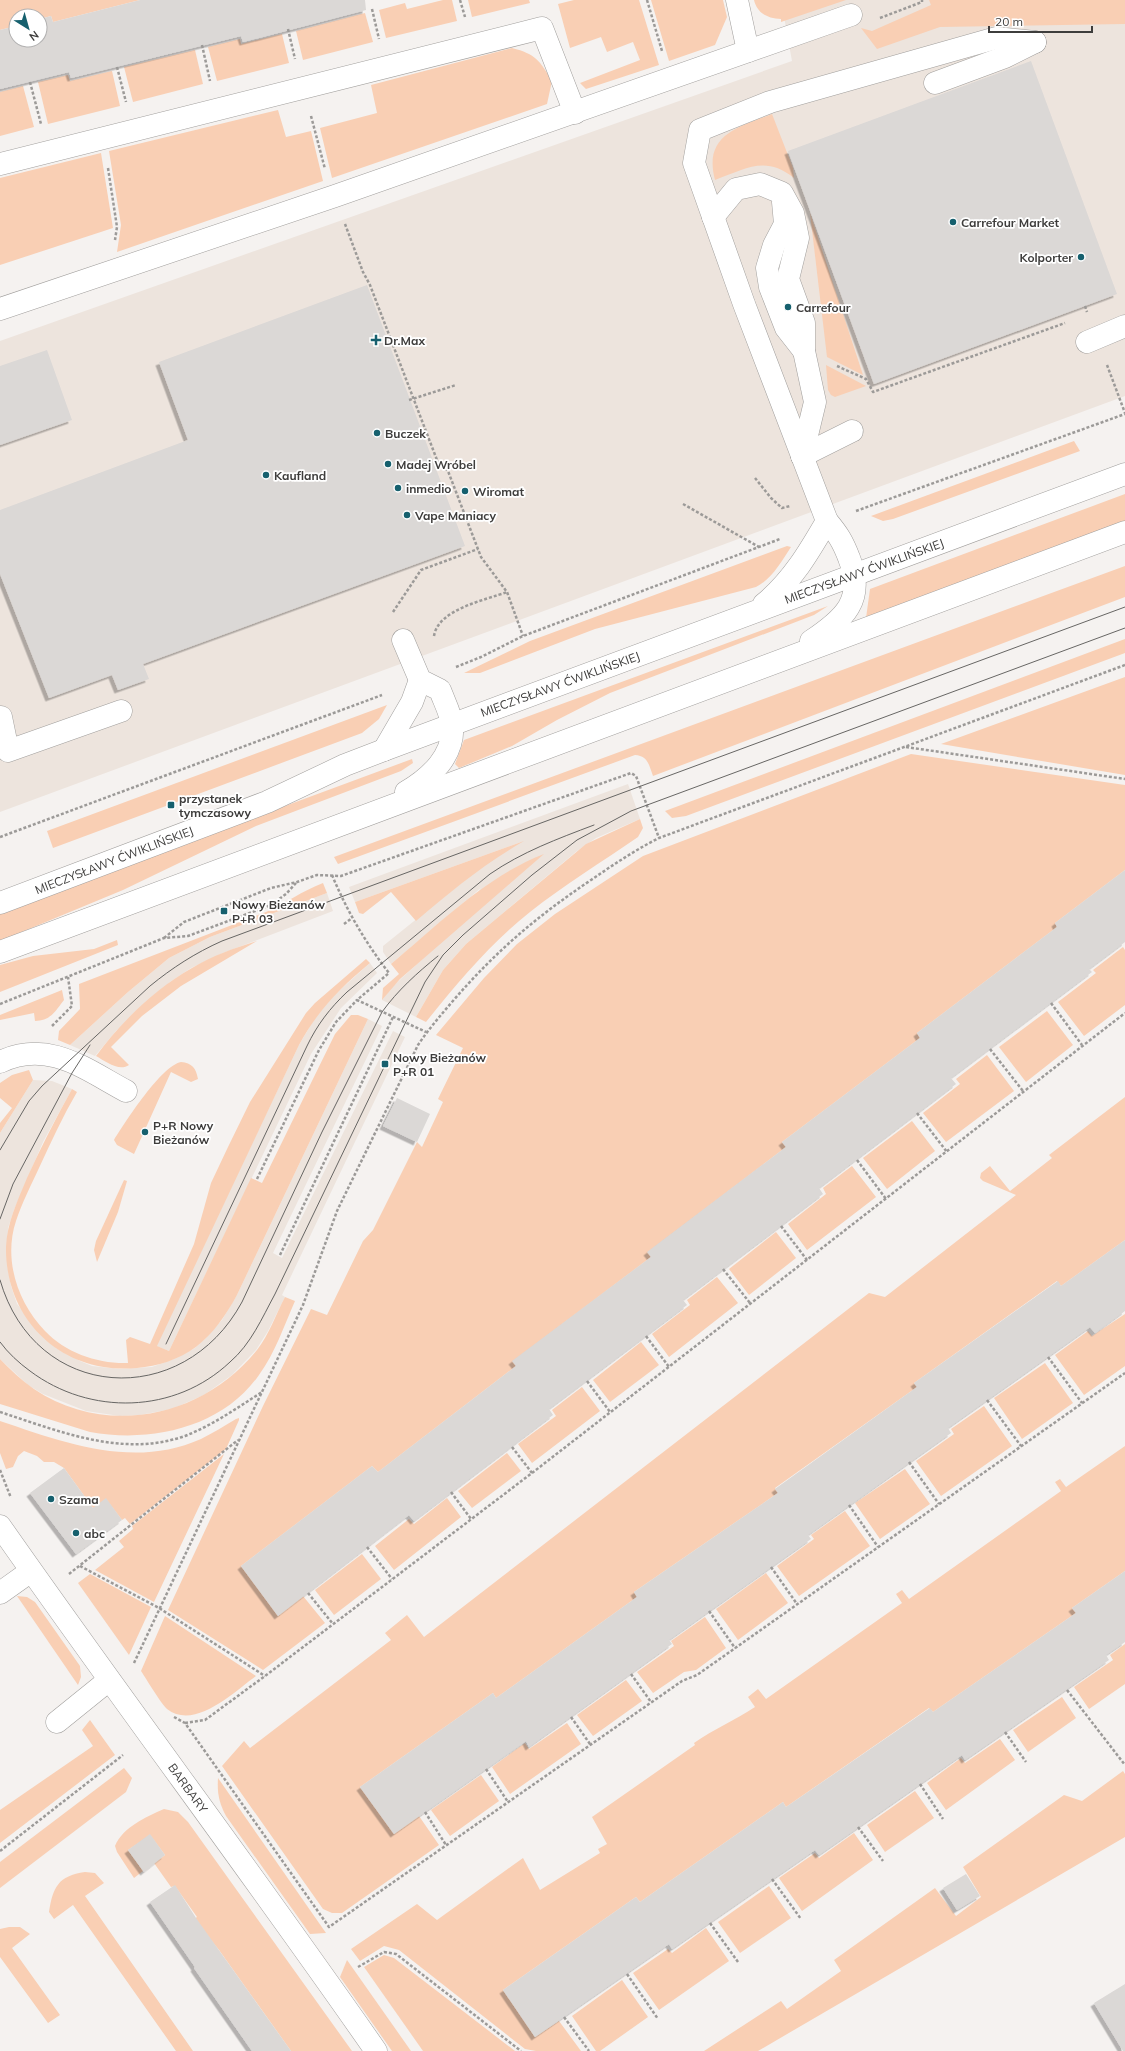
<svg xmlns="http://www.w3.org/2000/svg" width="1125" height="2051" viewBox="0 0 1125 2051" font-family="Mulish,sans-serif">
	<defs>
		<filter id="shadow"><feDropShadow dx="-3.5" dy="3.5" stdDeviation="0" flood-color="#0004"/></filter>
	</defs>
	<rect width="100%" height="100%" fill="#f5f2f0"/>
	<g fill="#ede4dd">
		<polygon points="781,0 1125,0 1125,396 0,812 0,341 792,61"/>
		<polygon points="628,784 640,819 596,838 577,851 466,944 443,970 416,1017 382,1000 392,987 440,943 481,888 391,964 383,952 383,946 490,860 521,842 355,902 349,887"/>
		<polygon points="327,893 333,911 223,953 191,968 170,982 116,1031 95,1056 70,1045 128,992 169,958 210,937"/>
		<polygon points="370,963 377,973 341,1008 311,1054 169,1351 156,1346 299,1045 315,1018 331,998"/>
		<polygon points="368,1019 382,1026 273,1253 282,1258 393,1031 405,1037 282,1295 285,1297 268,1331 256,1350 232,1375 204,1395 172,1409 140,1415 120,1416 86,1411 43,1394 28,1385 0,1359 0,1133 33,1080 52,1081 72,1089 43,1142 14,1210 8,1228 7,1264 11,1286 17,1304 56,1348 80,1361 92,1366 119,1369 152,1367 174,1359 195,1348 205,1339 222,1320 237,1295"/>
	</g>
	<g fill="#f9cfb4">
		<polygon points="0,0 140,0 53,22 51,16 40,19 40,16 16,16 16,26 0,30"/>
		<polygon points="443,0 452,0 457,21 386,38 379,10 405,3 407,9"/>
		<polygon points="468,0 529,0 530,3 472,17"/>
		<polygon points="574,0 639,0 659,65 586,89 580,83 640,60 633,42 607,52 601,37 570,48 558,4"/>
		<polygon points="651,0 723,0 727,17 715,45 669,61"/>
		<path d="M754,0H846L781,22V19C768,19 757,13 754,0Z"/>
		<polygon points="929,0 1125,0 1125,24 940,27 877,49 861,28 872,31 931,5"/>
		<polygon points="365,13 373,42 303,60 296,31"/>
		<polygon points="282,34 289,63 217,81 208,47 240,39 241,44"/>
		<path d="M512,48C536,54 540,61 552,81L547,104L332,178L320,128L377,113L371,85Z"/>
		<polygon points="195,50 203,84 133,102 124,67"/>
		<polygon points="112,71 120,106 48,124 38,82 68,75 70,81"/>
		<polygon points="23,86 34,127 0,136 0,92"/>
		<polygon points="278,110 286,137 311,131 323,181 117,252 121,225 109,151"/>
		<path d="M772,114L793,168L794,178C765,155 746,169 715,180C703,135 738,127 772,114Z"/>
		<polygon points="101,153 113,228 0,265 0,178"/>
		<polygon points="810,213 863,375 827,357"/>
		<polygon points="826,365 866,386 835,397 831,395 828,390"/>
		<polygon points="1074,441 1080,451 893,519 883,521 871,516"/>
		<polygon points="1125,494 1125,522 866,618 870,589"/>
		<path d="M787,546L791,547C781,562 772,579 756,587L595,629L480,673H464L530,641Z"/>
		<path d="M1125,566V597L653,776C649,765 648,756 635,755L338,864L334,857Z"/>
		<polygon points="828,606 814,615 610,693 557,720 512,746 459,768 455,764 464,740"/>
		<polygon points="1125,639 1125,653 686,816 672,818 665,811"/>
		<polygon points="1125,677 1125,775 941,744"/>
		<polygon points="387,705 379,719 362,733 53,848 47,831"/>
		<polygon points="911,754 1125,785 1125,870 1055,923 1057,927 917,1033 920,1038 782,1142 786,1147 648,1252 651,1257 513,1361 516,1366 378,1472 372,1466 241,1566 278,1616 303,1596 325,1623 263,1670 168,1610 263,1406 311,1309 327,1315 363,1241 373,1230 417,1142 422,1147 443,1102 438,1099 463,1048 436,1035 484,978 517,944 555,914 643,856"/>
		<polygon points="412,759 413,763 401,771 256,826 123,890 0,941 0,914 174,847"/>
		<path d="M640,819L643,828L638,837C602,862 564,885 530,912C490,944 458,982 426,1022L416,1017L443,970L466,944L586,844Z"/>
		<path d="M524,841C484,864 451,891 416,921L391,892L363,914L359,913L355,902Z"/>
		<path d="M544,854L400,979L382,1000L383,988L399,974L391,964C439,924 485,877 544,854Z"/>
		<path d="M323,883L327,893L210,937L169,958L128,992L70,1045L58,1040L59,1031L80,1009L79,984L266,912C286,903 302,891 323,883Z"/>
		<polygon points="117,940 118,945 0,992 0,965 33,956 94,949"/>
		<path d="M257,941L181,986L142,1016L111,1047L129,1065C119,1072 105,1061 96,1056C121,1022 155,989 192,968C212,956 235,948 257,941Z"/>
		<polygon points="1123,947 1125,950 1125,1005 1084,1036 1058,1002 1096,973 1093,970"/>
		<path d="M366,959L370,963C340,988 318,1010 299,1045L157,1346L169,1351L251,1178L262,1183L335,1034L351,1015H358L368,1019L237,1295C226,1315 214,1333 196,1347C178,1360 158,1366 137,1368C63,1375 5,1321 6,1247C7,1222 18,1200 27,1178C41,1147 56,1118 72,1089L77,1092C63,1116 51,1142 39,1168C31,1185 22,1203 16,1221C3,1260 18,1303 45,1331C66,1353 98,1364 128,1363L126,1340L130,1337L150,1344L194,1244L211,1183L228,1147L250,1102L306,1013L315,1003Z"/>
		<path d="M62,990L64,1000C54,1013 51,1020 35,1021L34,1013L0,1020V1015Z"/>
		<polygon points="1047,1011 1073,1045 1026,1082 999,1047"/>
		<polygon points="987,1055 1014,1091 946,1142 923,1113 960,1084 956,1079"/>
		<path d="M181,1062C192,1063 196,1068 198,1079L191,1082L171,1072L134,1154L117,1145L114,1140C126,1121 161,1066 181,1062Z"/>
		<polygon points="29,1070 33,1080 0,1133 0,1123 12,1108 0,1098 0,1083 12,1075"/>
		<polygon points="1125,1097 1125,1240 1061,1286 1057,1281 914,1383 917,1387 775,1488 778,1493 634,1592 637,1597 496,1698 493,1693 360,1787 394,1834 419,1816 439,1845 342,1913 332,1913 323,1909 222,1766 244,1741 250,1748 391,1640 385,1633 407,1615 424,1637 869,1293 885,1297 1016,1195 983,1181 980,1178 981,1173 990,1166 1010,1191 1052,1158 1049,1155"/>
		<polygon points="912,1121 935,1151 887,1189 863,1158"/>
		<polygon points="852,1166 876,1197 807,1250 788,1224 826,1194 823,1188"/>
		<polygon points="124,1180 127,1181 118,1212 97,1262 94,1250 96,1241"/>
		<polygon points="776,1232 796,1258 749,1295 729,1269"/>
		<polygon points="717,1277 738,1303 669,1357 652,1334 690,1305 687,1300"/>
		<path d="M285,1297L295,1301C284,1326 275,1353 259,1375C222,1428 151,1443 90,1432L0,1404V1359C10,1369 21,1380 34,1389C107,1438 203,1417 257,1350C269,1335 276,1314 285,1297Z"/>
		<polygon points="1125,1314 1125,1366 1084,1395 1055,1355 1088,1331 1092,1336"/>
		<polygon points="641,1342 659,1365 610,1402 593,1380"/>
		<polygon points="1045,1363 1073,1403 1022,1439 994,1398"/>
		<polygon points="582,1387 600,1411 532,1463 518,1444 556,1416 552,1410"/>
		<polygon points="984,1406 1012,1446 941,1496 916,1461 954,1434 951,1429"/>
		<path d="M236,1419L239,1418V1420L226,1449L130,1524L125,1518L122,1520L106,1499L93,1508L64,1468L54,1462H44L37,1456L24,1451L18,1456L13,1467L6,1469L0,1453V1421C65,1443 134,1469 201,1439C213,1433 224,1426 236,1419Z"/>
		<path d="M1125,1446V1571L1072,1608L1076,1613L933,1712L929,1708L786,1807L783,1802L640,1902L636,1897L503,1990L535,2037L559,2021L581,2051H536L525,2049L399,1950L384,1946L360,1961L351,1949L417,1904L437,1920L523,1858L540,1890L600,1853L598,1849L607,1844L592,1817L695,1745L694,1743C714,1729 735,1720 755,1707L748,1697L758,1689L766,1699L902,1603L896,1594L902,1590L909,1599L1061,1491L1055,1482L1060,1479L1066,1487Z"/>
		<polygon points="507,1453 521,1471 472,1508 458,1491"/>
		<polygon points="224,1454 154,1602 95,1570 124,1547 119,1541 133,1529 132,1526"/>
		<polygon points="905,1469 930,1504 880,1539 855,1503"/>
		<polygon points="447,1498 461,1517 394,1570 375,1546 409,1519 414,1524"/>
		<polygon points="845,1511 870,1546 799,1596 777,1566 814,1539 811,1535"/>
		<polygon points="362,1554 381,1579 334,1615 315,1590"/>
		<polygon points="766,1573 788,1603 738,1640 716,1609"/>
		<polygon points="90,1574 151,1607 129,1655 78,1583"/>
		<polygon points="17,1596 27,1597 35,1602 80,1666 81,1677 78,1685"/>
		<path d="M165,1616L256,1676C235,1691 195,1731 167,1709C160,1702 147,1680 141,1671Z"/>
		<polygon points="705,1617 726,1648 696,1670 684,1672 653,1693 637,1672 674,1646 671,1641"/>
		<polygon points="1125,1644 1125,1684 1089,1709 1074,1687 1113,1660 1110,1655"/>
		<polygon points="626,1680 642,1701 593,1736 577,1715"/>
		<polygon points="1062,1697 1076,1718 1028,1752 1013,1730"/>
		<polygon points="90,1720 115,1755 0,1843 0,1810 93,1746 82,1730"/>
		<polygon points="567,1723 581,1744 510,1794 492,1767 525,1743 529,1749"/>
		<polygon points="1000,1739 1015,1760 946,1810 927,1783 961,1758 965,1763"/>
		<polygon points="124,1768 132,1778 126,1792 0,1888 0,1862"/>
		<polygon points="1123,1771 1125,1774 1125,1837 758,2051 704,2051 781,2001 787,2009 841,1971 834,1960 935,1888 956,1916 981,1897 963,1867 1064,1795 1082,1801"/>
		<polygon points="481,1775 499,1801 450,1836 431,1810"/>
		<path d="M218,1778L326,1933L310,1934L226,1816C219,1803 217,1793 218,1778Z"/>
		<polygon points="915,1791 934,1818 885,1852 867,1825"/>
		<path d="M164,1809L178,1812L188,1822L352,2051H291L219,1950L194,1919L197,1917L175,1886L171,1887L154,1863L165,1855L150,1835L128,1850L143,1871L134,1878L117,1852L115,1846C123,1827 146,1817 164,1809Z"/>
		<polygon points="854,1833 873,1860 802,1911 779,1878 815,1853 819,1858"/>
		<path d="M85,1872L95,1873L104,1883L85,1896L193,2051H176L73,1905L54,1919L49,1912C53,1887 58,1876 85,1872Z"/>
		<polygon points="769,1886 791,1918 740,1953 718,1922"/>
		<polygon points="9,1927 20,1927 30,1934 12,1948 60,2015 48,2023 0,1957 0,1929"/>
		<polygon points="706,1928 729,1961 659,2010 633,1973 668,1949 672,1953"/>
		<polygon points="384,1955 394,1958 515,2051 423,2051 364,1967"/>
		<polygon points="347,1960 411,2051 392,2051 340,1977"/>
		<polygon points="622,1980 648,2017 600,2051 596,2051 572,2016"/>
	</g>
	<g fill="#dbd8d6" filter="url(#shadow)">
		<polygon points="140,0 365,0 366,10 243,42 241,36 71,78 69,72 0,89 0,30 16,26 16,40 40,40 40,19 51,16 53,22"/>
		<polygon points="1031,61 1117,294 874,384 788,151"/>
		<polygon points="367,285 465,546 143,664 149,679 118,690 112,675 49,698 0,574 0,510 188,440 159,362"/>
		<polygon points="47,350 72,420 0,445 0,366"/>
		<polygon points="1125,870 1125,942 1089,969 1092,972 951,1078 956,1084 819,1188 823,1194 683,1300 687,1305 549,1409 553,1415 414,1521 409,1515 278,1616 241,1566 372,1466 378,1472 516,1366 512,1361 651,1257 647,1252 786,1147 782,1142 920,1038 917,1033 1057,927 1055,923"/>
		<polygon points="397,1098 430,1114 417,1142 383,1126"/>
		<polygon points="1125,1240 1125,1311 1095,1333 1090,1327 948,1428 951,1433 808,1535 811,1539 669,1640 672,1644 529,1747 526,1741 394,1834 360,1787 493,1693 496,1698 637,1597 634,1592 778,1493 775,1489 917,1387 914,1383 1058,1281 1061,1286"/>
		<polygon points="64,1468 93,1508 106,1498 122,1520 76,1554 30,1493"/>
		<polygon points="1125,1571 1125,1642 1106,1655 1109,1660 965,1760 962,1755 819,1855 815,1850 672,1949 669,1944 535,2037 503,1990 636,1897 640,1902 783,1802 786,1807 930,1708 933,1712 1076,1613 1072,1608"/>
		<polygon points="150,1834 165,1855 144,1872 128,1850"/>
		<polygon points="966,1874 980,1896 957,1910 943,1888"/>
		<polygon points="175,1885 196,1918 291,2051 252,2051 194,1968 195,1967 150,1902"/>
		<polygon points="1125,1984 1125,2051 1123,2051 1094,2003"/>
	</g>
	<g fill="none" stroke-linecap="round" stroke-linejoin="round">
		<defs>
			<g id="minor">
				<polyline points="737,0 748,51"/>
				<polyline points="935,83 1005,57 1035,42"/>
				<polyline points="0,164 542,28 575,113"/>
				<polyline points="783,202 785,224 774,245 767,268 770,287 786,328 804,351"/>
				<polyline points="713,217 736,189 760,184 782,193 793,213 798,238 788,279 804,323 804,351 815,402 802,456"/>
				<polyline points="0,309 335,196 851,15"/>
				<polyline points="1087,342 1125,326"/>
				<polyline points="802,456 852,431"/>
				<path d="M764,604C792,581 809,552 827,521"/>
				<path d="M403,640L420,680L440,690C444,701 451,714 452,725C455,755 430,778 406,792"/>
				<path d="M811,641C844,619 866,600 849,558C843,542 838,534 827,521L744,304L694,163L700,130L770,102L996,38L1035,42"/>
				<polyline points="1,717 8,751 121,711"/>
				<polyline points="384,750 412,702 420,680"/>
				<polyline points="0,903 267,802 345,765 384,750 1125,474"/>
				<polyline points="0,952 1125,532"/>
				<path d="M0,1062C48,1039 85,1069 126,1091"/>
				<path d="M0,1526C123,1702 253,1874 376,2051"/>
				<polyline points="0,1593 31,1571"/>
				<polyline points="57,1722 109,1680"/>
			</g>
		</defs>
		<use href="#minor" stroke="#a19f9d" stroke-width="23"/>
		<g stroke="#9c9a98" stroke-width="2.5" stroke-dasharray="3 2" stroke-linecap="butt">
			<polyline points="460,0 465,17"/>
			<polyline points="647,0 662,51"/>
			<polyline points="372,9 379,39"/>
			<polyline points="880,18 922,2 922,0"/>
			<polyline points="288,29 295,59"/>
			<polyline points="202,45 210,81"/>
			<polyline points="117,67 126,102"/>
			<polyline points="30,82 41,124"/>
			<polyline points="311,116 325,169"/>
			<polyline points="108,168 117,227 115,240"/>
			<polyline points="345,224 363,272 370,285 437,460 448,471 481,557 507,592 523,636"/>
			<polyline points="1085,306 1087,312"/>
			<polyline points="1107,365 1125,413"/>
			<polyline points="837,366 866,379 873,392 1065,323"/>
			<polyline points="409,400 456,385"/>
			<polyline points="755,478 771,498 782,508 790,506"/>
			<polyline points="683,504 759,547"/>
			<polyline points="856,511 1125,414"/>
			<polyline points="393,612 421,570 478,549"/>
			<path d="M434,636C438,609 486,600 507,592"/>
			<polyline points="456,667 481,657 523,636 780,539"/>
			<polyline points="906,747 1125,779"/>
			<polyline points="0,837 382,695"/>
			<path d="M332,875C347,911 365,942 389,973L357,1000L426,1032"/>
			<polyline points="344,924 352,918"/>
			<polyline points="164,938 184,922 271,888 297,882 317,875 341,876 631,773 636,776 659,838"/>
			<polyline points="1051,1003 1082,1045"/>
			<polyline points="0,1004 164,938 188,936 271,905 286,894 296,883"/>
			<polyline points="52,1026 72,1006 68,977"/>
			<polyline points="990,1049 1023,1091"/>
			<polyline points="917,1113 947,1152"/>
			<polyline points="857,1160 886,1199"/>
			<polyline points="257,1179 319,1050 336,1022 357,1000"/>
			<polyline points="781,1226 807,1260"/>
			<polyline points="280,1255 393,1017"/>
			<polyline points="723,1269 750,1303"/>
			<polyline points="646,1336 669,1367"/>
			<polyline points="1048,1357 1082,1403"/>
			<polyline points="587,1381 610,1412"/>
			<polyline points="987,1400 1021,1446"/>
			<path d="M0,1412C59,1431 122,1458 185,1436C213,1425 237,1408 262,1392"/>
			<polyline points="512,1447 532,1473"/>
			<polyline points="909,1462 939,1504"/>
			<polyline points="0,1470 11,1498"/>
			<polyline points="451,1492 471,1519"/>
			<polyline points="849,1505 878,1547"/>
			<polyline points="367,1547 392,1579"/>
			<polyline points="80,1566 159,1608 265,1676"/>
			<polyline points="771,1567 797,1604"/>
			<polyline points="69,1574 238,1440"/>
			<polyline points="308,1593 333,1624"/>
			<polyline points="709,1611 735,1648"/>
			<path d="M134,1663L303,1305L337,1211L418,1045C428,1030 440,1016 452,1002C496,951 536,917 591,880C613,865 635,850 659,838L1125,665"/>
			<polyline points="631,1674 651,1702"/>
			<polyline points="1067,1690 1125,1765"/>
			<polyline points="174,1717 185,1723 329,1927 682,1681 697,1675 1125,1373"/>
			<polyline points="571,1717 590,1744"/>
			<polyline points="185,1723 205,1720 265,1676 532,1473 1125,1013"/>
			<polyline points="1005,1732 1026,1762"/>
			<polyline points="486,1769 508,1802"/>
			<polyline points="920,1784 943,1819"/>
			<polyline points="425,1812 446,1845"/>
			<polyline points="858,1827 883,1861"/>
			<polyline points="0,1851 123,1755"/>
			<polyline points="772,1879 801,1919"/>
			<polyline points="710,1923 738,1962"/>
			<polyline points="358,1967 384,1952 396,1954 521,2051"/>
			<polyline points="627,1974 658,2019"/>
			<polyline points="564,2017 589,2051"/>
		</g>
		<use href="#minor" stroke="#fff" stroke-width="22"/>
		<g stroke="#676664" stroke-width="1">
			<path d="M0,1150L29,1101L42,1086L150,986C172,968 195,953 222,941L1125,607"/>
			<polyline points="0,1219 13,1184 72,1073 90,1045"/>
			<path d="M0,1280C35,1402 183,1411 242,1302L322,1132L382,1012C398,990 417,973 438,956"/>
			<path d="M0,1342C8,1353 19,1363 30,1371C90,1416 175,1414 230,1362C251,1344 262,1318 275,1294L425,982L443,955L463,935L532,875L577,840L631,811L1125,628"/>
			<path d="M166,1344L307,1046C317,1025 330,1008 347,992L490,874C522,852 557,839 594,825"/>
		</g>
	</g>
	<g fill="#16606e" stroke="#fff" stroke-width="1.5">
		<circle cx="953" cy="222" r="4"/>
		<circle cx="1081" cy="257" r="4"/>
		<circle cx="788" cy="307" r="4"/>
		<path d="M374 334h4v4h4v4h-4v4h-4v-4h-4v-4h4z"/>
		<circle cx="377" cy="433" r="4"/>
		<circle cx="388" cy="464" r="4"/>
		<circle cx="266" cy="475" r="4"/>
		<circle cx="398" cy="488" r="4"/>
		<circle cx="465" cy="491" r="4"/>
		<circle cx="407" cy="515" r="4"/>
		<rect x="167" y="801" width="8" height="8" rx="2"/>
		<rect x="220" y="907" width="8" height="8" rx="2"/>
		<rect x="381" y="1060" width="8" height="8" rx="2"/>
		<circle cx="145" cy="1132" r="4"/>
		<circle cx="51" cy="1499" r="4"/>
		<circle cx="76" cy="1533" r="4"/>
	</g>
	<g text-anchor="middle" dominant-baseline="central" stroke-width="3.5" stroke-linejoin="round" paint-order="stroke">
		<g font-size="12" font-weight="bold" fill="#3e3d3c" stroke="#fff" text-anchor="start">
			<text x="961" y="222">Carrefour Market</text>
			<text x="1073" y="257" text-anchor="end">Kolporter</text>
			<text x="796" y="307">Carrefour</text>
			<text x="384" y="340">Dr.Max</text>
			<text x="385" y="433">Buczek</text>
			<text x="396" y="464">Madej Wróbel</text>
			<text x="274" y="475">Kaufland</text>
			<text x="406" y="488">inmedio</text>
			<text x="473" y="491">Wiromat</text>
			<text x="415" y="515">Vape Maniacy</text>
			<text x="179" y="798">przystanek<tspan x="179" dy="14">tymczasowy</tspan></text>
			<text x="232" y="904">Nowy Bieżanów<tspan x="232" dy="14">P+R 03</tspan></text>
			<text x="393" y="1057">Nowy Bieżanów<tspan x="393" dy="14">P+R 01</tspan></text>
			<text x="153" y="1125">P+R Nowy<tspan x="153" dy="14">Bieżanów</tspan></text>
			<text x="59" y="1499">Szama</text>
			<text x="84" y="1533">abc</text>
		</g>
		<g font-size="12" fill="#3e3d3c" stroke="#fff">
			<text transform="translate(864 571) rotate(-20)">MIECZYSŁAWY ĆWIKLIŃSKIEJ</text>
			<text transform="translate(560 684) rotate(-20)">MIECZYSŁAWY ĆWIKLIŃSKIEJ</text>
			<text transform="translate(114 860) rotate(-21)">MIECZYSŁAWY ĆWIKLIŃSKIEJ</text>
			<text transform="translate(188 1788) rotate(54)">BARBARY</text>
		</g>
	</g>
	<g transform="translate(28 28) rotate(143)"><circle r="19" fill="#ffffff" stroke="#b2b1b1"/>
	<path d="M0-3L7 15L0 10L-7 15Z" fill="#16606e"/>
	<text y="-6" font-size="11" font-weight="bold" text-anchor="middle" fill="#3e3d3c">N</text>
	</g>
	<path d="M989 26v6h103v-6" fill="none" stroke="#3e3d3c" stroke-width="2"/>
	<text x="995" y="26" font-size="12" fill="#3e3d3c" stroke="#ffffff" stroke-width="3" paint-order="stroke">20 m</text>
</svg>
